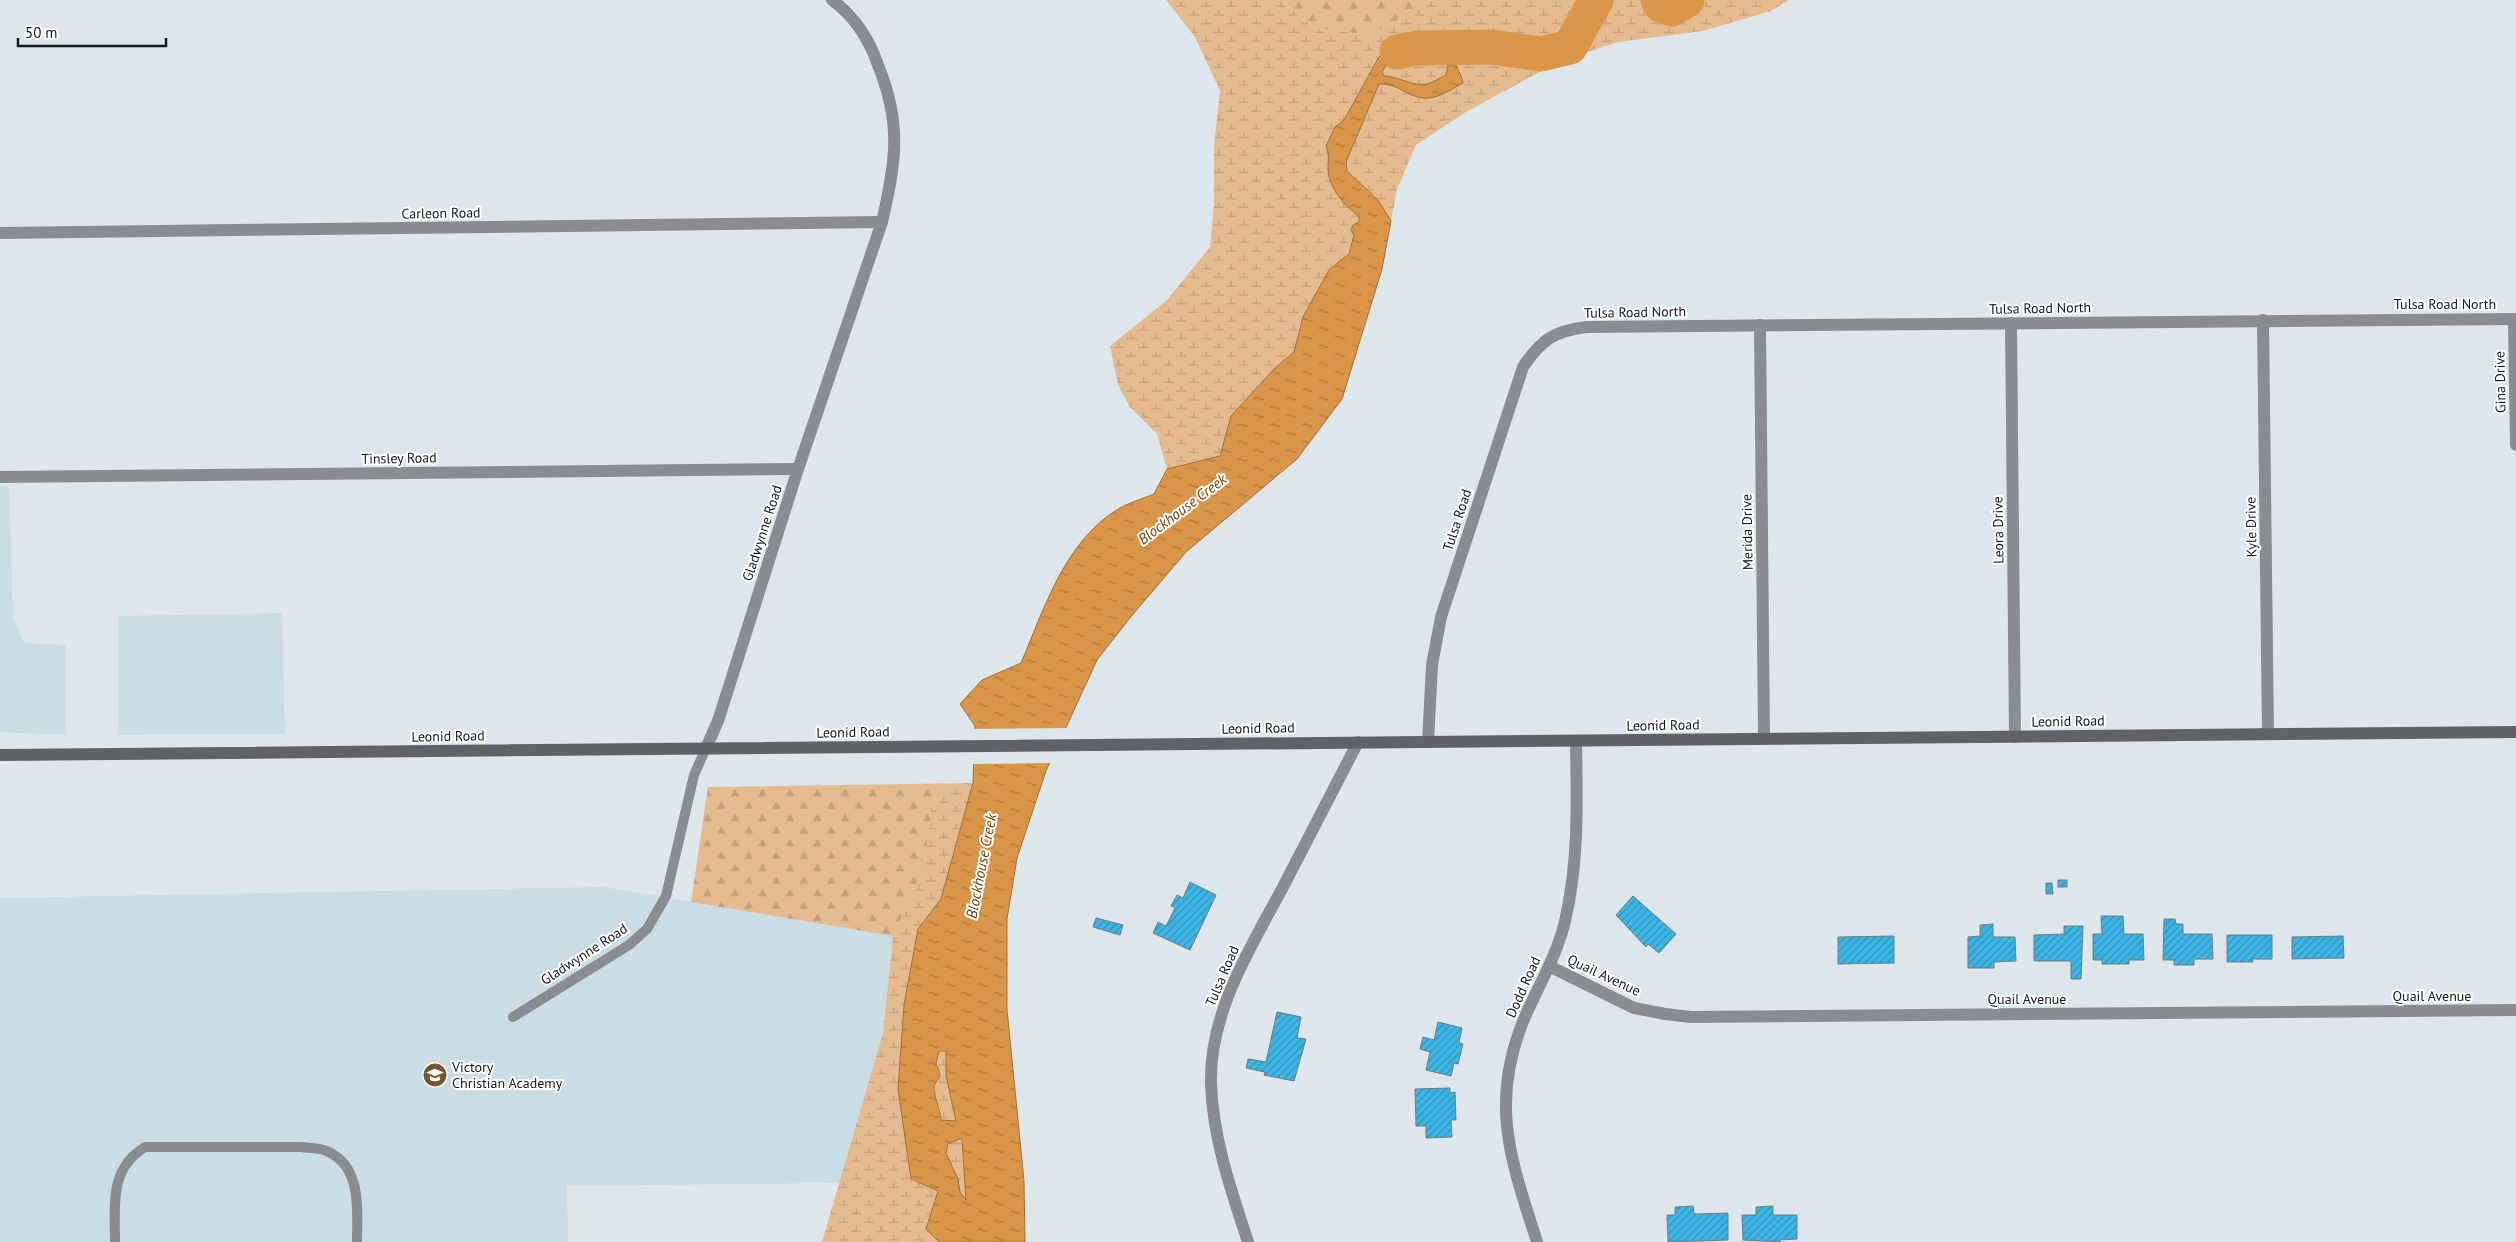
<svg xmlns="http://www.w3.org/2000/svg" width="2516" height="1242" viewBox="0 0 2516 1242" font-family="'PT Sans',sans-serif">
	<defs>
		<pattern id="forest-firs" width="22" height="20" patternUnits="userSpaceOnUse" patternTransform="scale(1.25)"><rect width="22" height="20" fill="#e4ba8f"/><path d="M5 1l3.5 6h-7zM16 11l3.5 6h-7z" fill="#c39f7b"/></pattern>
		<pattern id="wetland-marsh" width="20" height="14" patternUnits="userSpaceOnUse" patternTransform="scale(1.25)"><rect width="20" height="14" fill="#e4ba8f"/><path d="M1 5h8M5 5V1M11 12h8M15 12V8" fill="none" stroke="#c39f7b"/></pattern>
		<pattern id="water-ripples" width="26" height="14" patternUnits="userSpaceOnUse" patternTransform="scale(1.25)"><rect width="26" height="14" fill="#da9548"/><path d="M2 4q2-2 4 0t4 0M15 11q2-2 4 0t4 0" fill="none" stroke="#b0793b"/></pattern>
		<pattern id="building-hatch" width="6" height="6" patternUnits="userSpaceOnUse" patternTransform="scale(1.25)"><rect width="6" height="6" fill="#3cb6e5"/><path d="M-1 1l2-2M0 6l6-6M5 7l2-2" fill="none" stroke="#3193b9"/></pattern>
	</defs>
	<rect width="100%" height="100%" fill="#dde7eb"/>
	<g fill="#cadce4">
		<polygon points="0,486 9,486 13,617 24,643 66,645 66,735 0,732"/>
		<polygon points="282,613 285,734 118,735 118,616"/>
		<polygon points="603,887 893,936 883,1033 840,1183 567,1186 568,1242 0,1242 0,898"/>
	</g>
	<g fill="url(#forest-firs)">
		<polygon points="1281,0 1429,0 1425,6 1369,35 1313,28"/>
		<polygon points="973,783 932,801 924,870 893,936 691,902 708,787"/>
	</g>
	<g fill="url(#wetland-marsh)">
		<path d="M1166,0H1281L1313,28L1369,35L1425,6L1429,0H1789L1771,11L1703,31L1618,42L1560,61L1466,112L1416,145L1397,189L1391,221L1378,200L1347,171L1346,162L1379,84H1390L1423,98L1461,72C1451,59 1444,45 1432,34L1391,47L1379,57L1344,120L1335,127L1327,146C1331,159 1326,168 1329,177C1334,194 1346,207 1360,216L1349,254L1329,270L1303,317L1294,352L1274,369L1231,416L1220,456L1167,469L1157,434L1130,407L1118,385L1110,346L1167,300L1210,247L1214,205V146L1220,91L1195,37Z"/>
		<path d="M1412,53L1440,56L1448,66L1446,75C1440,78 1433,82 1427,84C1413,86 1398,76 1384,76L1382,72L1387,64L1395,60L1404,66L1407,56Z"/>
		<polygon points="973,783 941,899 918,929 904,1005 898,1089 911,1179 938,1191 926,1229 939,1242 822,1242 883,1033 893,936 924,870 932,801"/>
		<path d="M939,1050L946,1051V1076L956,1121L941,1120C938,1095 929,1098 941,1072L936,1064Z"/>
		<polygon points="962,1138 967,1201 960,1192 958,1179 946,1153 948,1144"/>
	</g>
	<path fill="url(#water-ripples)" stroke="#9f703a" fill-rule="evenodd" d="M1432,34C1444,45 1460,67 1463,83C1452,89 1436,100 1423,98C1406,96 1398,83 1379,84L1346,162L1347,171L1378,200L1391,221L1382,269L1342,399L1297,459L1186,552L1129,619L1097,660L1046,771L1017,858L1007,919V1009L1024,1181L1025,1242H939L926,1229L938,1191L911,1179L898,1089L904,1005L918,929L941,899L973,783L975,726L960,704L982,680L1021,663C1044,609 1064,544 1115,511C1127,503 1142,499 1154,494L1167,469L1220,456L1231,416L1274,369L1294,352L1303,317L1329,270L1349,254L1354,235L1351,230L1353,225L1359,222V216C1346,207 1334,194 1329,177C1326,168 1331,160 1326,146L1335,127L1344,120L1379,57L1391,47ZM1412,54L1422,55L1425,59L1440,56L1448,66L1446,75C1440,78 1433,82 1427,84C1413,87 1398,76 1384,76L1382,72L1387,64L1395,60L1404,66H1410L1407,56ZM939,1051H946V1076L956,1121L941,1120C940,1110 934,1095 934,1089C936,1076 945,1080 936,1064ZM962,1138L966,1200L960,1192L958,1179L946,1153L948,1144Z"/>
	<polygon fill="#dde7eb" points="1069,728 1053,763 971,764 972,729"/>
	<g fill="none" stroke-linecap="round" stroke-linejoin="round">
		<g stroke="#da9548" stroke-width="35">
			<polyline points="1658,0 1661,5 1672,9 1687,0"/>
			<polyline points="1397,52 1416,48 1491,47 1541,54 1570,47 1596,0"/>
		</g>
	</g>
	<g fill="url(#building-hatch)" stroke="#727a7f">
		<rect x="2058" y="880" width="9" height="7"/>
		<polygon points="1190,882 1216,895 1190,950 1153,933 1158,922 1166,926 1175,908 1171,906 1177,895 1183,898"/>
		<polygon points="2046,883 2052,883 2053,894 2046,894"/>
		<polygon points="1633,896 1676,934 1659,953 1648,944 1646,947 1616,915"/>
		<polygon points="2101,916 2123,916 2124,934 2143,934 2144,960 2129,960 2129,964 2102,964 2102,960 2093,960 2093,934 2102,934"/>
		<polygon points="1096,918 1123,925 1120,935 1093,927"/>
		<polygon points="2164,919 2175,919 2176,924 2183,924 2183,934 2212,934 2213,959 2194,959 2194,965 2174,965 2174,960 2163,960"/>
		<polygon points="1993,924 1993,937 2015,937 2016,961 1994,962 1994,968 1968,968 1968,937 1980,936 1980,925"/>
		<polygon points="2064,926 2083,926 2081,979 2071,979 2071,961 2034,961 2034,935 2064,934"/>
		<polygon points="2227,935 2272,935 2272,959 2252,959 2253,962 2227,962"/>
		<polygon points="1894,936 1894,963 1838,964 1838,937"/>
		<polygon points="2343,936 2344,958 2292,959 2292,937"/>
		<polygon points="1277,1012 1301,1017 1297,1038 1306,1039 1294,1081 1264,1075 1265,1072 1246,1068 1248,1059 1266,1062"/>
		<polygon points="1438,1022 1462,1028 1459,1043 1463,1044 1458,1064 1454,1063 1451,1076 1426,1070 1430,1052 1420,1049 1423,1037 1434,1040"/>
		<polygon points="1450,1088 1450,1093 1455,1092 1456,1120 1451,1120 1452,1137 1426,1138 1426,1126 1416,1126 1415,1089"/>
		<polygon points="1693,1206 1694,1214 1728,1213 1728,1240 1668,1242 1667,1215 1675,1215 1675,1207"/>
		<polygon points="1773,1206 1773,1215 1797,1215 1797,1239 1780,1240 1780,1242 1743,1240 1742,1215 1756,1215 1756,1207"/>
	</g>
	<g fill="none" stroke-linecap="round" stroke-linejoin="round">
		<g stroke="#898d8f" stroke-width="10">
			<polyline points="513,1017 629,945 647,929 666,896 694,775 706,748"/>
			<path d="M115,1242C115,1205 109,1169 145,1147H301C308,1148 317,1148 324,1150C363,1164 357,1210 357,1242"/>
		</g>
		<g stroke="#898d8f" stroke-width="12">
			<polyline points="0,233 882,222"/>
			<polyline points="2514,319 2516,445"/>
			<polyline points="2263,320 2268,734"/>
			<polyline points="2011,323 2015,737"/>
			<polyline points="1760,325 1764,739"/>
			<polyline points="0,477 798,469"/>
			<path d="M1428,742L1432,665L1441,617L1523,367C1541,340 1554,331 1586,327L2516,319"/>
			<path d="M706,748L718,721L798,469L882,222C896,161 902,124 878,65C869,39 854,16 832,0"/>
			<polyline points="1549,966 1634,1008 1665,1014 1691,1017 2516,1010"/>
			<path d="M1248,1242C1231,1190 1213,1139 1211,1084C1209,1012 1251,947 1283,887C1308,838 1333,790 1358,742"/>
			<path d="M1537,1242C1511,1160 1489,1104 1524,1019C1538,986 1557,956 1565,921C1579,862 1577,802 1576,741"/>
		</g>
		<polyline stroke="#5e6466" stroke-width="12" points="0,755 2516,732"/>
	</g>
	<defs>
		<symbol id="school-disc" viewBox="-11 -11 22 22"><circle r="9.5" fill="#77532d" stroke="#fff"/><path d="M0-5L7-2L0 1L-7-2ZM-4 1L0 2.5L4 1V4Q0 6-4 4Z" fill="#fff"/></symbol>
	</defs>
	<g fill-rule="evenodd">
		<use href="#school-disc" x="421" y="1061" width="28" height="28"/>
	</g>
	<g text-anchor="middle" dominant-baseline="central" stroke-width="4" stroke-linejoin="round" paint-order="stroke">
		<g font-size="14" fill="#15181a" stroke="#fff">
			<text transform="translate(441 213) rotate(-1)">Carleon Road</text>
			<text x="2445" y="304">Tulsa Road North</text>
			<text transform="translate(2040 308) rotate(-1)">Tulsa Road North</text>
			<text transform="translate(1635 312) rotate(-1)">Tulsa Road North</text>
			<text transform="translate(2500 382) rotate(-91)">Gina Drive</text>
			<text transform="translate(399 458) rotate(-1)">Tinsley Road</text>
			<text transform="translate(1457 520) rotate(-72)">Tulsa Road</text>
			<text transform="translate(2251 527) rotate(-91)">Kyle Drive</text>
			<text transform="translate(1998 530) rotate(-91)">Leora Drive</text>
			<text transform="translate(1747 532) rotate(-91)">Merida Drive</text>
			<text transform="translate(762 533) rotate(-72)">Gladwynne Road</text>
			<text transform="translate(2068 721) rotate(-1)">Leonid Road</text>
			<text transform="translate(1663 725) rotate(-1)">Leonid Road</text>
			<text transform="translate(1258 728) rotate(-1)">Leonid Road</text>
			<text transform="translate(853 732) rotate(-1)">Leonid Road</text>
			<text transform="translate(448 736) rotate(-1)">Leonid Road</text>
			<text transform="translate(584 954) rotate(-33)">Gladwynne Road</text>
			<text transform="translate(1604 975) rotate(25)">Quail Avenue</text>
			<text transform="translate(1222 976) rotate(-67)">Tulsa Road</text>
			<text transform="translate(1523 987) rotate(-66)">Dodd Road</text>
			<text x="2432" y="996">Quail Avenue</text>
			<text x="2027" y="999">Quail Avenue</text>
		</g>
		<g font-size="14" fill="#15181a" stroke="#fff" text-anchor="start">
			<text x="452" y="1067">Victory<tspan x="452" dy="16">Christian Academy</tspan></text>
		</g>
		<g font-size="15" font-style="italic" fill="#6d4000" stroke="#fff">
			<text transform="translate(1182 509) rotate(-37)">Blockhouse Creek</text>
			<text transform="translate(981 866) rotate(-79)">Blockhouse Creek</text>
		</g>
	</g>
	<path d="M18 38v8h148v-8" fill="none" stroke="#15181a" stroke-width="2.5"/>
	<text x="25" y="38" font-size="15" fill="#15181a" stroke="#ffffff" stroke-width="4" paint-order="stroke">50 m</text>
</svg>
